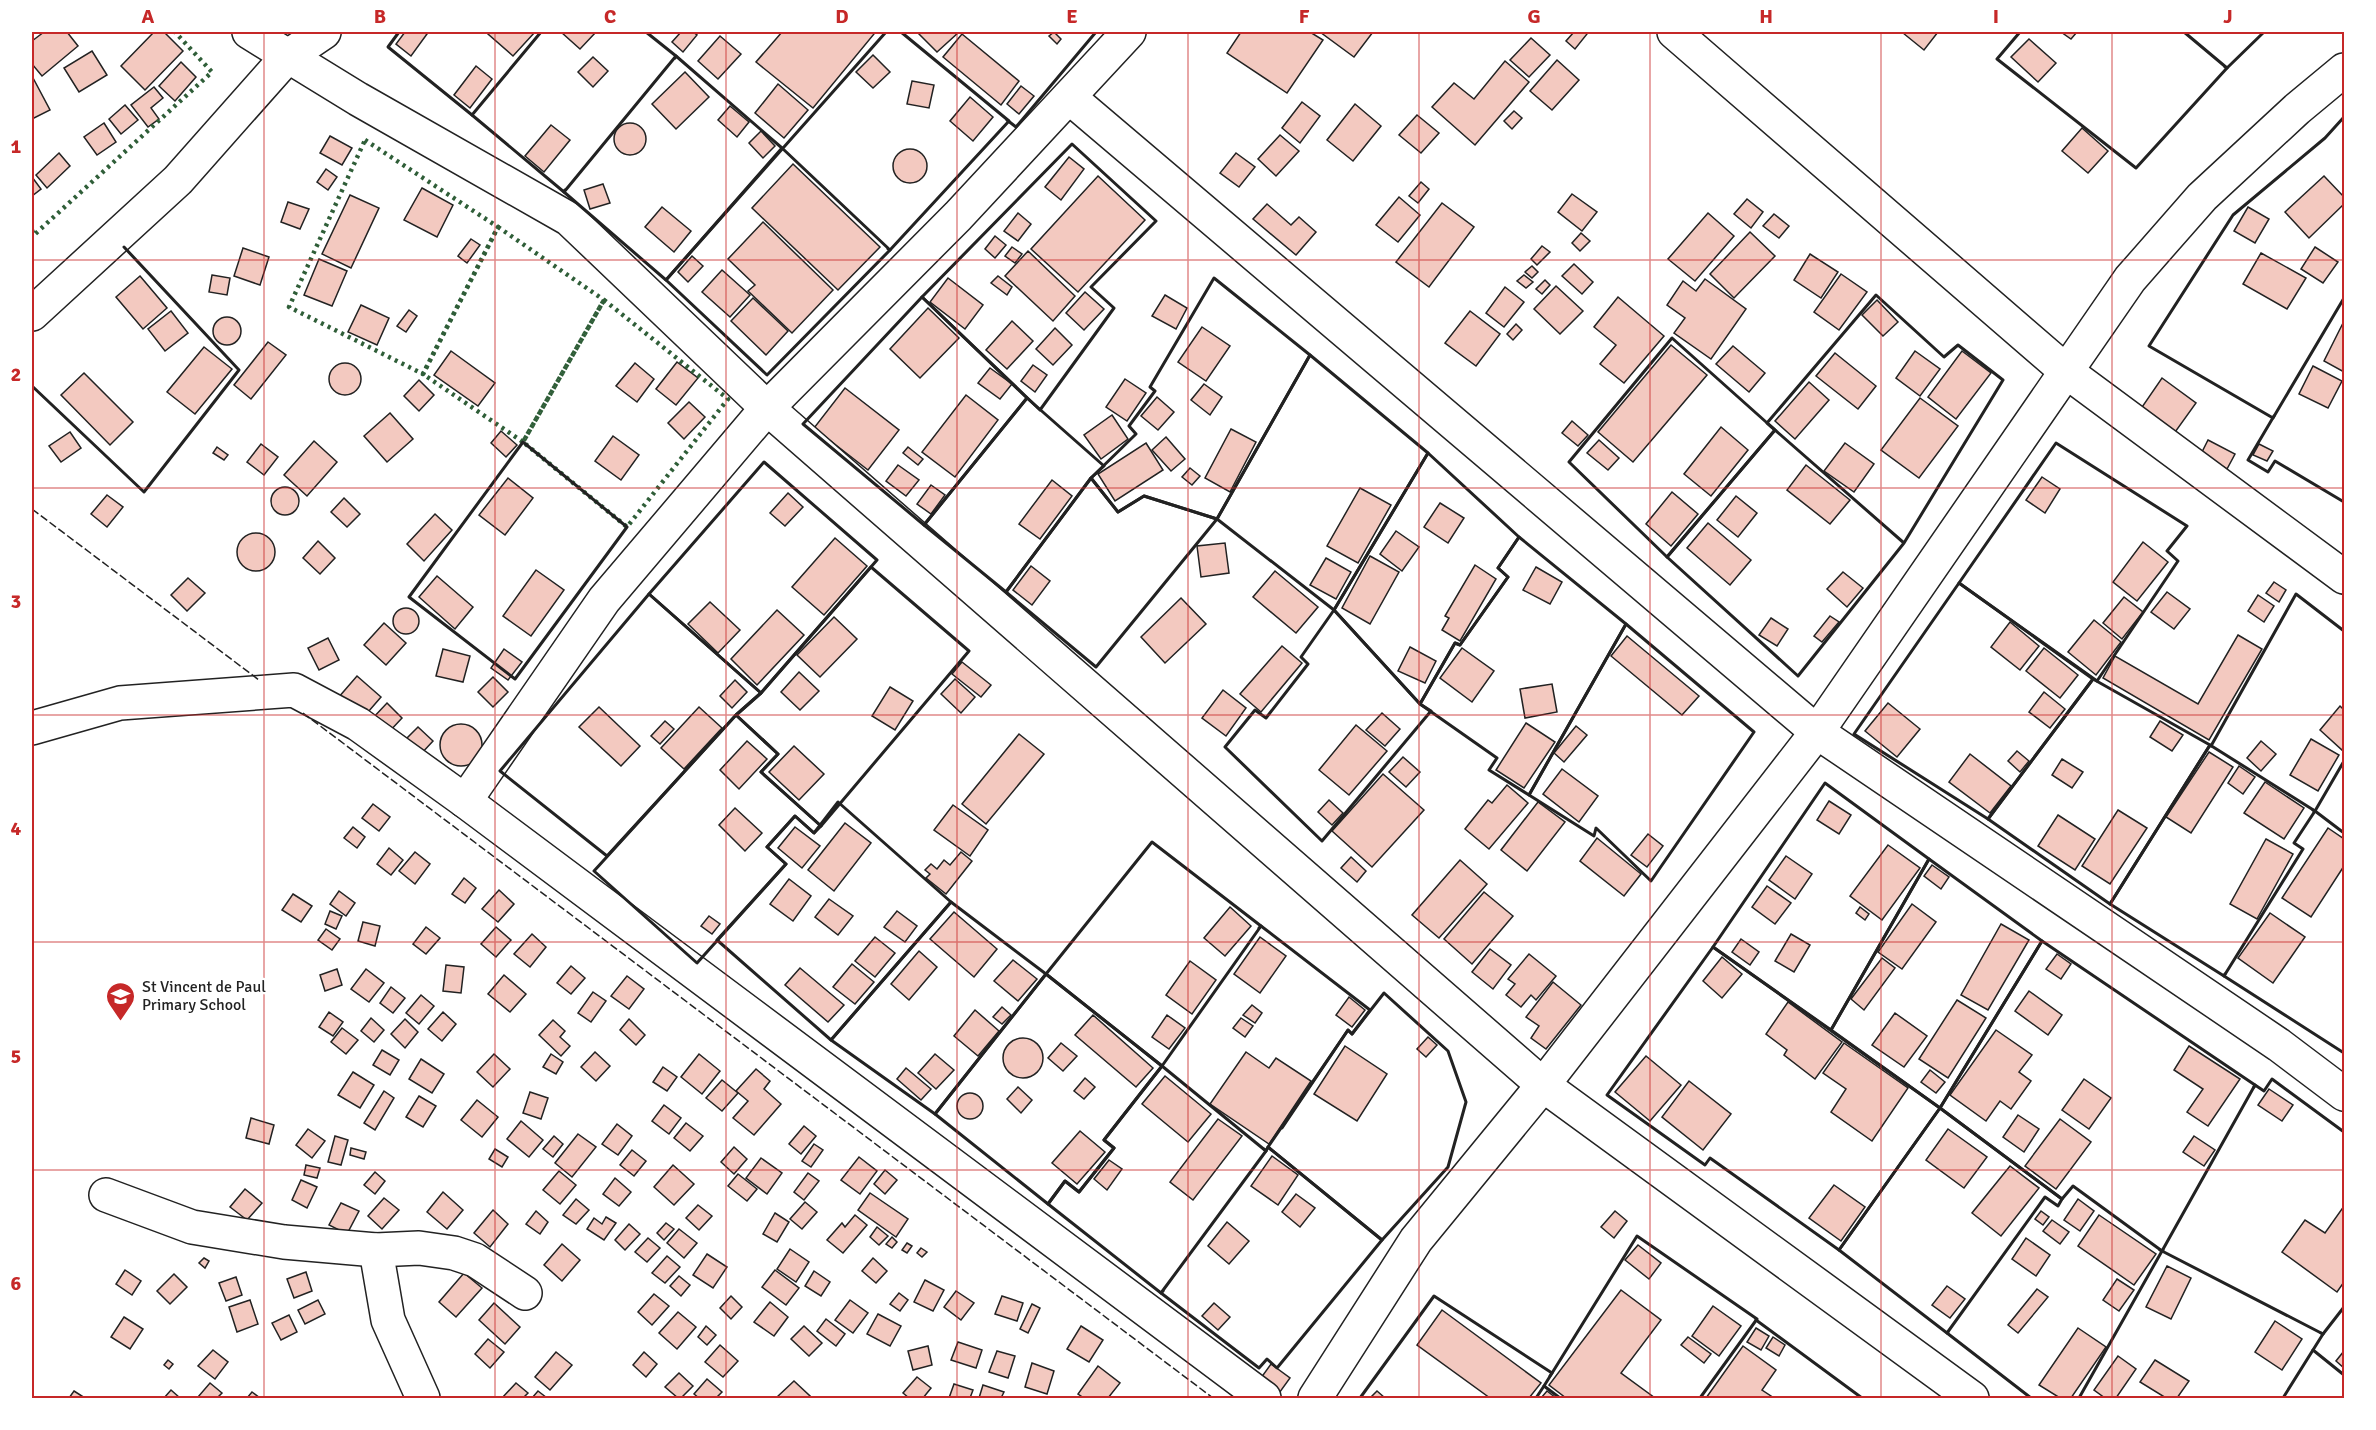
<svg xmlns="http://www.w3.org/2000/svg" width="2376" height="1430" viewBox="0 0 2376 1430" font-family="Signika,sans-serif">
	<rect width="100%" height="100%" fill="#fff"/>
	<g fill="#f3c9c0" stroke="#222" stroke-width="1.5">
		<polygon points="44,32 67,32 78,46 42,76 32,64 32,41"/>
		<polygon points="154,32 164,32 183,51 145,90 121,66"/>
		<polygon points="405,32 423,32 427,34 411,56 396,44"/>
		<polygon points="489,32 535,32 513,56 488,34"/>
		<polygon points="561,32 596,32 580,49"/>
		<polygon points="681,32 693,32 697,35 683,52 672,42"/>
		<polygon points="782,32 871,32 874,34 813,108 756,62"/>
		<polygon points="917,32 959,32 937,52"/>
		<polygon points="1054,32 1061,39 1057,44 1049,36"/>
		<polygon points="1241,32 1310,32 1323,40 1287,93 1227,53"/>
		<polygon points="1320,32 1373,32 1354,57"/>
		<polygon points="1574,32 1584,32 1587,34 1575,49 1566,41"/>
		<polygon points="1905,32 1938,32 1924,50 1903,33"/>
		<polygon points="2061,32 2077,32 2071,39"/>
		<polygon points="962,34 1019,81 1001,105 943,57"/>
		<polygon points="720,36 741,54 718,79 698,61"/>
		<polygon points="1531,38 1550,55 1529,77 1510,60"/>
		<polygon points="2029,39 2056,63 2038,82 2011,57"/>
		<polygon points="92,51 107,75 79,92 64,68"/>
		<polygon points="873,55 890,72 873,88 856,72"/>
		<polygon points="593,57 608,71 593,87 578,72"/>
		<polygon points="1557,60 1579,80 1552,110 1530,91"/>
		<polygon points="1505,61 1529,82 1475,145 1432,107 1454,83 1474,99"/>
		<polygon points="181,62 196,77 175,101 159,86"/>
		<polygon points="476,66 492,79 470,108 454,95"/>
		<polygon points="685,72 709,97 676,129 652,104"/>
		<polygon points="32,76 50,110 32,119"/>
		<polygon points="912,81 934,85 929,108 907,104"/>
		<polygon points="778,84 808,110 784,138 755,113"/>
		<polygon points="1021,86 1034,96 1019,114 1007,104"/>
		<polygon points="154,87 163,98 151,108 159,119 148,127 131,105"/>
		<polygon points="970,97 993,117 973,141 950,121"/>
		<polygon points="1302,102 1320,116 1300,143 1282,128"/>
		<polygon points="1355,104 1381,126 1353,161 1327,140"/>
		<polygon points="125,105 138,120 121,134 109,119"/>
		<polygon points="730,106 749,122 737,137 718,120"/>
		<polygon points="1514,111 1522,118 1512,129 1504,121"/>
		<polygon points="1417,115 1439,133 1421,153 1399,135"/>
		<polygon points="104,123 116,142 97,155 84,137"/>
		<circle cx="630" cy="139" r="16"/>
		<polygon points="551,125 570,140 544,172 525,156"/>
		<polygon points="2082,128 2108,151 2088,173 2062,151"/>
		<polygon points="761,131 775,146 763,158 749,143"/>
		<polygon points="1280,135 1299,151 1276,176 1258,159"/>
		<polygon points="330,136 352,148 342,165 320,153"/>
		<circle cx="910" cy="166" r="17"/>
		<polygon points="59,153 70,166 47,188 36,175"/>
		<polygon points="1236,153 1255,167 1239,187 1220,173"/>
		<polygon points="1069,157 1084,169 1061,200 1045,187"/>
		<polygon points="793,164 880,247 838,290 752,208"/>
		<polygon points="326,169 337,177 328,190 317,182"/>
		<polygon points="1098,176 1145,220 1078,292 1031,249"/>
		<polygon points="2324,176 2344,197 2344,204 2309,238 2285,212"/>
		<polygon points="32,177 41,189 32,196"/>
		<polygon points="1421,182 1429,189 1418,203 1409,196"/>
		<polygon points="603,184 610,203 590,209 584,190"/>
		<polygon points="422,188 453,205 437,237 404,220"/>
		<polygon points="1572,194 1597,212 1582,231 1558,212"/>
		<polygon points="350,195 379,208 351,268 322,254"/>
		<polygon points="1399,197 1420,215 1398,242 1376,225"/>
		<polygon points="1747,199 1763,212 1751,228 1734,214"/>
		<polygon points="288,202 309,209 300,229 281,222"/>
		<polygon points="1442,203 1474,227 1429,287 1396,262"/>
		<polygon points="1267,204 1291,225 1299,217 1316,232 1296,255 1253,219"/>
		<polygon points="662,207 691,231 674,252 645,227"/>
		<polygon points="2248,207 2269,219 2255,243 2234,231"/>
		<polygon points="1018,213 1031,224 1018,241 1004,231"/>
		<polygon points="1708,213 1734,236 1695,281 1668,259"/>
		<polygon points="1774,214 1789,226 1779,238 1763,226"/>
		<polygon points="763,222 833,290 792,333 748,291 755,285 728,259"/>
		<polygon points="1750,232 1775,256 1734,298 1710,274"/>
		<polygon points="1581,233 1590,241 1580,251 1572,243"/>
		<polygon points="995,236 1006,245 995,258 985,249"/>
		<polygon points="471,239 480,245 467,263 458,256"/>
		<polygon points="1542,246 1550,252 1537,265 1531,259"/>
		<polygon points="1012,247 1022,254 1015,263 1005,256"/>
		<polygon points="2315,247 2338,262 2323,283 2301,269"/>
		<polygon points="243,248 269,257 260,285 234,276"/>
		<polygon points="1028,251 1075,296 1053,321 1005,276"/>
		<polygon points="2261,253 2306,278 2287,309 2243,284"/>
		<polygon points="1810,254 1838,272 1821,298 1794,280"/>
		<polygon points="692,256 703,266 688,282 678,272"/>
		<polygon points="319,259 347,271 332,306 304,295"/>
		<polygon points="1574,264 1593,282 1582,294 1562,276"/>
		<polygon points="1532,266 1538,272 1532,278 1525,272"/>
		<polygon points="722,270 750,295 730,317 702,292"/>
		<polygon points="1841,274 1867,292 1839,330 1814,312"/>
		<polygon points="212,275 230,278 227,295 209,292"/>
		<polygon points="1524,275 1533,282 1526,288 1517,281"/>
		<polygon points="140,276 167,308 143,329 116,297"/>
		<polygon points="998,276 1012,287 1007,295 991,283"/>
		<polygon points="948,278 983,305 965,329 930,302"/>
		<polygon points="1705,279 1746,309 1711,359 1674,333 1685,318 1667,305 1683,281 1696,291"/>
		<polygon points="1545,280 1550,285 1542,294 1536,289"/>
		<polygon points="1556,286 1583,311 1560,334 1534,309"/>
		<polygon points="1505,287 1524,302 1504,327 1486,313"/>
		<polygon points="1085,292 1104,309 1084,330 1066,313"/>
		<polygon points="1165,295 1187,308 1176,329 1152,316"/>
		<polygon points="1618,297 1664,336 1624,383 1600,364 1616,345 1594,327"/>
		<polygon points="753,298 788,331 766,355 731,321"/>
		<polygon points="1877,300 1898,322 1883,336 1862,315"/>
		<polygon points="361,305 389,318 377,345 348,332"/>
		<polygon points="928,308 959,338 920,378 890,349"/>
		<polygon points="409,310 417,316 406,332 397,326"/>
		<polygon points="171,311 188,333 165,351 148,329"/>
		<polygon points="1470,311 1500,334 1476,366 1445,343"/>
		<circle cx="227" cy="331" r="14"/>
		<polygon points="1012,321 1033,341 1007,369 986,350"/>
		<polygon points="2344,321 2344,372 2324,361"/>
		<polygon points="1516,324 1522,330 1513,340 1507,334"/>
		<polygon points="1202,327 1230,346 1206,381 1178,362"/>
		<polygon points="1055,328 1072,345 1053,365 1036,349"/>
		<polygon points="268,342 286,355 251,399 234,385"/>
		<polygon points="1671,345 1707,375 1633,462 1598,432"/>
		<polygon points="1733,346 1765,373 1749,392 1716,364"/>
		<polygon points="204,347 232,369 195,414 167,392"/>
		<polygon points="451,351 495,383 478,406 434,375"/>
		<polygon points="1915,351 1940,369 1920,396 1896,378"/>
		<polygon points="1962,351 1991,373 1956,419 1928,397"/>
		<polygon points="1835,353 1876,386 1858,409 1816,376"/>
		<polygon points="677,362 698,378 676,405 656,389"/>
		<polygon points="635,363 654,379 637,402 616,386"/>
		<circle cx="345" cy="379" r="16"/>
		<polygon points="1033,365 1047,375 1035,392 1021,381"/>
		<polygon points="2313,366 2342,381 2328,408 2299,394"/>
		<polygon points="990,368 1012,384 1000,399 978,383"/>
		<polygon points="84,373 133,422 110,445 61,395"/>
		<polygon points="2162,378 2196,403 2173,435 2140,410"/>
		<polygon points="1125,379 1146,393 1127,421 1106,407"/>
		<polygon points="419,380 434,395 419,411 404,396"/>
		<polygon points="1809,382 1829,400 1795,439 1775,421"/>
		<polygon points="1204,384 1222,397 1210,415 1191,400"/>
		<polygon points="845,388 899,430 868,470 814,428"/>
		<polygon points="966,395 998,420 955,477 922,452"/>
		<polygon points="1157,397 1174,412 1158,430 1141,416"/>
		<polygon points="1920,398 1958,426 1919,478 1881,450"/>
		<polygon points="689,402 705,417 684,439 668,423"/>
		<polygon points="390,413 413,439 387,462 364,436"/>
		<polygon points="1112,415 1128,439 1101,459 1084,435"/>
		<polygon points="1572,421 1588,435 1578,446 1562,433"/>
		<polygon points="1721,427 1748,450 1711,496 1684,474"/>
		<polygon points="1231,429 1256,442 1230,492 1205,478"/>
		<polygon points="501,431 517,445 506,457 491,443"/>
		<polygon points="70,432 81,448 61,462 49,446"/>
		<polygon points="613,436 639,455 621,480 595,461"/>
		<polygon points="1166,437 1185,459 1171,471 1152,450"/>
		<polygon points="1599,440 1619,458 1608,470 1587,453"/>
		<polygon points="2208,440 2235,454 2227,469 2201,454"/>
		<polygon points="314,441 337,462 307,496 284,475"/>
		<polygon points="1146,443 1163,470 1115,501 1098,474"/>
		<polygon points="1845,443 1874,464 1854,492 1824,471"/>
		<polygon points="261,444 278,457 264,475 247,462"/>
		<polygon points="2259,444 2273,451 2267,461 2253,455"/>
		<polygon points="217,447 228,455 224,460 213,453"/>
		<polygon points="908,447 923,459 918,465 903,453"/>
		<polygon points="898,465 919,480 906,496 886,481"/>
		<polygon points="1806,465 1850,500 1830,524 1787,490"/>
		<polygon points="1190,468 1200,476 1192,485 1182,477"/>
		<polygon points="2042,477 2060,489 2045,513 2026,500"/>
		<polygon points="508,478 533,498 505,535 479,515"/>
		<polygon points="1052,480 1072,496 1040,539 1019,524"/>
		<polygon points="931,485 945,495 931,514 917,504"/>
		<circle cx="285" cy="501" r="14"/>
		<polygon points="1360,488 1391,505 1358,563 1327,546"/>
		<polygon points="1672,492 1698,514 1671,546 1646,524"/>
		<polygon points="788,493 803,507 785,526 770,513"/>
		<polygon points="107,495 123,507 107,527 91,514"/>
		<polygon points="1736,496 1757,513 1738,537 1717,520"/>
		<polygon points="344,498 360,514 347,527 331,512"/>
		<polygon points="1440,503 1464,518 1448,543 1424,527"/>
		<polygon points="435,514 452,530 424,561 407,544"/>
		<polygon points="1708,523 1751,560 1730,585 1687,548"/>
		<polygon points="1396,531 1419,547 1402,571 1380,554"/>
		<circle cx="256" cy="552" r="19"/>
		<polygon points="835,538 867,566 824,615 792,587"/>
		<polygon points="318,541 335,558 320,574 303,558"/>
		<polygon points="2143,542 2168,562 2137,601 2113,582"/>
		<polygon points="1225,543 1229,573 1201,577 1197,546"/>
		<polygon points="1370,556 1399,572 1370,624 1342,608"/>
		<polygon points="1326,558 1351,572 1336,599 1310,585"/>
		<polygon points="1475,565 1496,579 1460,641 1442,630 1449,618 1445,616"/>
		<polygon points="1031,566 1050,581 1032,605 1013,590"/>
		<polygon points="1536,567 1562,582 1550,604 1523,590"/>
		<polygon points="536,570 564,590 531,636 503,616"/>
		<polygon points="1275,571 1318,607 1296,633 1253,597"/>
		<polygon points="1843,572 1863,588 1847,607 1827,589"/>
		<polygon points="437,576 473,607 455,629 419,597"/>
		<polygon points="188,578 205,593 187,611 171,595"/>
		<polygon points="2274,582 2286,590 2279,602 2266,593"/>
		<polygon points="2167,592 2190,609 2174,629 2151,612"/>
		<polygon points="2258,595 2274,606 2264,622 2248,611"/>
		<polygon points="2124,597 2143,612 2122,639 2103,623"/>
		<polygon points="1181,598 1206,624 1165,663 1141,637"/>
		<polygon points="710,602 740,630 718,653 688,624"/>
		<circle cx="406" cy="621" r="13"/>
		<polygon points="777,610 804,635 757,685 731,659"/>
		<polygon points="1830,616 1839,622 1822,642 1814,636"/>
		<polygon points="834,617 857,639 820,677 797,655"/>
		<polygon points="1771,618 1788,629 1777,646 1759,635"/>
		<polygon points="2094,620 2121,642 2096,675 2068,652"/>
		<polygon points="2010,622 2039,646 2020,670 1991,647"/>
		<polygon points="384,623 406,643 386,665 364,645"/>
		<polygon points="2238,635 2262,649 2209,740 2103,678 2115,656 2198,704"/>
		<polygon points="1627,636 1699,696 1682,715 1611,656"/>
		<polygon points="328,638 339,660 319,670 308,648"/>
		<polygon points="1282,646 1302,663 1261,712 1240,694"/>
		<polygon points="1410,647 1436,661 1425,683 1398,671"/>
		<polygon points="1462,648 1494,671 1472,702 1440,678"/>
		<polygon points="2044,648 2078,675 2060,698 2026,671"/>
		<polygon points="443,649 470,656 463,682 436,676"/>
		<polygon points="504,649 522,662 508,680 491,668"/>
		<polygon points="962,662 991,685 981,697 952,674"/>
		<polygon points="799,672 819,691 800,710 781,692"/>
		<polygon points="357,676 381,697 362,719 338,698"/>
		<polygon points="493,677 508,692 493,707 478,692"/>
		<polygon points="955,679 975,697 961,713 941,694"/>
		<polygon points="735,680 747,692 732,708 720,696"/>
		<polygon points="1552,684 1557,712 1525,718 1520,689"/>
		<polygon points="890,687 913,701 895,730 872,716"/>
		<polygon points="1223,690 1246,708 1226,736 1202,718"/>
		<polygon points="2044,692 2065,709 2050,728 2029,712"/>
		<polygon points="387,703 402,718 388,733 372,719"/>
		<polygon points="1888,703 1920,729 1897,757 1865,731"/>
		<polygon points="2340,706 2344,710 2344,747 2342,750 2320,730"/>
		<polygon points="599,707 640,746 621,766 579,727"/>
		<polygon points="699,707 722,728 684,769 661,748"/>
		<polygon points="1382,713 1400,729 1385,746 1366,730"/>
		<polygon points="665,721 674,729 660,744 651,736"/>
		<polygon points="2160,721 2183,735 2172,751 2150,737"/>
		<polygon points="1526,723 1555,742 1524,788 1496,770"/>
		<circle cx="461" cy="745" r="21"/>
		<polygon points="1356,725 1387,751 1349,795 1319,770"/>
		<polygon points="1576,726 1587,735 1564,762 1554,753"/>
		<polygon points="418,727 433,741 421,754 406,739"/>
		<polygon points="1019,734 1044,754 986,824 962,804"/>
		<polygon points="2311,739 2339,755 2318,791 2290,775"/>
		<polygon points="747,741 767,759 739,789 720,770"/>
		<polygon points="2261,741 2276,754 2261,771 2247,758"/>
		<polygon points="794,746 824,774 799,800 769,772"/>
		<polygon points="2017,751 2029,761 2020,772 2008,761"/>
		<polygon points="2209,752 2233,767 2191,833 2166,817"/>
		<polygon points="1970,754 2011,786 1990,813 1949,782"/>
		<polygon points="1403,757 1420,772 1406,787 1389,772"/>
		<polygon points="2062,759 2083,772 2072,788 2052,775"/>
		<polygon points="2239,766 2255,777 2243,794 2228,783"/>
		<polygon points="1562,769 1598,796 1579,822 1543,794"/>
		<polygon points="1383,774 1424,810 1372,867 1332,831"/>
		<polygon points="2265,782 2304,808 2284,839 2244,813"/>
		<polygon points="1507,785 1528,803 1489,849 1465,829 1488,800 1492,803"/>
		<polygon points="1329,800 1343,813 1332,825 1318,812"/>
		<polygon points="1829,801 1851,815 1839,834 1817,820"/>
		<polygon points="1538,802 1565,822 1527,871 1501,850"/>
		<polygon points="373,804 390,817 379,831 362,818"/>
		<polygon points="953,805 988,830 970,856 934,830"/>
		<polygon points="735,808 762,833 745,851 719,825"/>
		<polygon points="2118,810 2147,828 2110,884 2082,866"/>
		<polygon points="2058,815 2095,839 2075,870 2038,846"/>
		<polygon points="845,823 871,843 834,891 808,870"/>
		<polygon points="353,827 365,837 357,848 344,838"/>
		<polygon points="795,827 820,846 802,868 778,848"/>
		<polygon points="2328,828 2344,839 2344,866 2311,917 2282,898"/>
		<polygon points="1648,834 1663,846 1647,867 1631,855"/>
		<polygon points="1597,838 1641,874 1624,896 1580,861"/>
		<polygon points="2266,839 2293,854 2257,919 2230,904"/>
		<polygon points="1888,845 1920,868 1882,920 1850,896"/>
		<polygon points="389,848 403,860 391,875 377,864"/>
		<polygon points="415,852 430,864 415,884 399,871"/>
		<polygon points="961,852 972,861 946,894 926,878 930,874 925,870 931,864 937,869 944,860 950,865"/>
		<polygon points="1786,856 1812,874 1795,899 1769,880"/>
		<polygon points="1351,857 1366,871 1357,882 1341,868"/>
		<polygon points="1460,860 1487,884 1439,938 1412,915"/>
		<polygon points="1932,865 1949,877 1941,889 1924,876"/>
		<polygon points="464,878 476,888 465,903 452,894"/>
		<polygon points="789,879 811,896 793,921 770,904"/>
		<polygon points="1767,886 1791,903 1775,924 1752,907"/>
		<polygon points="499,890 514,904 498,922 482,909"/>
		<polygon points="339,891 355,903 346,916 330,904"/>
		<polygon points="1484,892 1513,916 1472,964 1444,939"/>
		<polygon points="293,894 312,906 301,922 282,910"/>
		<polygon points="829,899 853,916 838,935 815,917"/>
		<polygon points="1912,904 1936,922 1902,969 1878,952"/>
		<polygon points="1230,907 1251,926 1225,956 1204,938"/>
		<polygon points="1860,907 1869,914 1865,920 1856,913"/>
		<polygon points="330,911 342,916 336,929 325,924"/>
		<polygon points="897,911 917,926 905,942 884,927"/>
		<polygon points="954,912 997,949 974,977 930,939"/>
		<polygon points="2270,913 2305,937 2273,983 2238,958"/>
		<polygon points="709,916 720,924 712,934 701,926"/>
		<polygon points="363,922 380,926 375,946 358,941"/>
		<polygon points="2001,924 2029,940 1988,1010 1961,995"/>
		<polygon points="426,927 440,938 426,954 413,944"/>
		<polygon points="496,927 511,940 496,957 481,944"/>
		<polygon points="326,929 340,939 332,950 318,940"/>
		<polygon points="532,934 546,947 530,967 514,954"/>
		<polygon points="1791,934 1810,945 1794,972 1775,961"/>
		<polygon points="875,937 895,953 875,977 855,961"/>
		<polygon points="1260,937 1286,956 1260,993 1234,974"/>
		<polygon points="1741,939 1759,952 1750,965 1732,952"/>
		<polygon points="1490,949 1511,965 1493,989 1472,972"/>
		<polygon points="919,951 937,967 909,1000 891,984"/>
		<polygon points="1529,954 1556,976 1536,1000 1531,995 1521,1007 1506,995 1515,984 1508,979"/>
		<polygon points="2057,954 2071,964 2061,979 2046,969"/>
		<polygon points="1722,957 1742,974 1722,998 1703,981"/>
		<polygon points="1882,958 1895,968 1864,1010 1851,999"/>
		<polygon points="1013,960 1037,979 1018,1001 994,981"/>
		<polygon points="1190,961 1216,980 1192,1014 1166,995"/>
		<polygon points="852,964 874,982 855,1004 833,987"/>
		<polygon points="446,965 464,967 461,993 443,991"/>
		<polygon points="571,966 585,978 571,994 557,983"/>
		<polygon points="800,968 844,1005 828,1022 785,985"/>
		<polygon points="337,969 342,985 325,991 320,975"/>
		<polygon points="366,969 384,983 369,1002 351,989"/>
		<polygon points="504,975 526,994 510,1012 488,994"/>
		<polygon points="627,976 644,989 629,1009 611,996"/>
		<polygon points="1553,982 1581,1005 1546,1049 1531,1038 1539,1026 1526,1017"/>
		<polygon points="391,987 405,998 393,1013 380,1003"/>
		<polygon points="2029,991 2062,1015 2048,1035 2015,1011"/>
		<polygon points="593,992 606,1001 591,1022 578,1013"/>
		<polygon points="421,995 434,1006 419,1024 406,1013"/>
		<polygon points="1349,997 1365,1010 1352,1027 1336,1015"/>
		<polygon points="1957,1000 1986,1018 1948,1078 1919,1059"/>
		<polygon points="1788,1002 1842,1042 1815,1079 1784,1055 1787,1050 1766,1034"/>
		<polygon points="1252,1005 1262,1013 1255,1023 1243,1015"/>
		<polygon points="1002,1007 1011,1015 1002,1024 993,1017"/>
		<polygon points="975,1010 999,1031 978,1056 954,1036"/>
		<polygon points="329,1012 343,1022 333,1036 319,1027"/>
		<polygon points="443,1012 456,1024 442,1041 428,1029"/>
		<polygon points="1895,1013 1927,1036 1904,1067 1872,1045"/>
		<polygon points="1093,1015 1153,1068 1136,1087 1075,1035"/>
		<polygon points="1167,1015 1185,1028 1169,1049 1152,1037"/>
		<polygon points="371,1018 384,1030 374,1042 361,1031"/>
		<polygon points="1241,1018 1253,1026 1245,1037 1233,1028"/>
		<polygon points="405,1019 418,1032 405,1048 391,1034"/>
		<polygon points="629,1019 645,1035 636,1045 620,1030"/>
		<polygon points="553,1020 565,1031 560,1037 570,1046 561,1056 539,1035"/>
		<polygon points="342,1028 358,1040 346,1054 331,1042"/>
		<polygon points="1996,1030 2032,1055 2019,1072 2031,1081 2011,1109 2000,1101 1986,1121 1950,1095"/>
		<polygon points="1428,1037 1437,1045 1426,1057 1417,1049"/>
		<circle cx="1023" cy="1058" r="20"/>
		<polygon points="1061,1043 1077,1056 1063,1071 1048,1058"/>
		<polygon points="1844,1043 1908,1088 1872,1141 1831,1112 1846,1089 1823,1073"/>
		<polygon points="1345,1046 1387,1074 1357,1121 1314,1094"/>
		<polygon points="2189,1046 2240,1079 2208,1126 2187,1112 2203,1089 2174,1070"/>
		<polygon points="382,1050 399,1060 390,1075 373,1065"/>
		<polygon points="595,1052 610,1066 596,1081 581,1067"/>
		<polygon points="1246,1052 1269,1068 1276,1058 1311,1081 1269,1144 1210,1104"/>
		<polygon points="494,1054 510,1069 493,1087 477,1072"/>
		<polygon points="551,1054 563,1062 556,1074 543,1067"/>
		<polygon points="699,1054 720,1071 702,1094 681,1077"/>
		<polygon points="935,1054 954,1070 936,1089 918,1073"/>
		<polygon points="1646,1056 1681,1085 1650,1121 1615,1092"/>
		<polygon points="421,1059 444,1074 432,1093 409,1079"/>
		<polygon points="663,1067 677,1077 667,1091 653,1082"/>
		<polygon points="906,1068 931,1089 921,1100 897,1079"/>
		<polygon points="756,1069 770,1081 764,1089 781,1104 754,1135 733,1118 748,1101 736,1091"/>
		<polygon points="1930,1070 1945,1082 1936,1093 1921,1082"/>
		<polygon points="353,1072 374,1085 360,1108 338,1095"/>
		<polygon points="1165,1076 1211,1114 1188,1142 1142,1104"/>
		<polygon points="1085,1078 1095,1087 1084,1099 1074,1091"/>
		<polygon points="2084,1079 2111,1098 2089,1129 2062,1110"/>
		<polygon points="722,1080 738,1093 722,1111 706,1098"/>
		<polygon points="1689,1081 1731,1114 1703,1150 1662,1117"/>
		<polygon points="1018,1087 1032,1100 1021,1113 1007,1099"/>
		<polygon points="2269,1089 2293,1105 2282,1121 2258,1105"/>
		<polygon points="384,1091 394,1098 375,1130 364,1123"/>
		<polygon points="530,1092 548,1098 541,1119 523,1113"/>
		<circle cx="970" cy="1106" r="13"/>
		<polygon points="419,1096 436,1106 423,1127 406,1117"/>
		<polygon points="477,1100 498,1117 482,1137 461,1120"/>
		<polygon points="664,1105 681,1118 669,1134 652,1121"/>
		<polygon points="2018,1115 2039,1129 2024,1152 2003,1137"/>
		<polygon points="251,1118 274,1125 269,1144 246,1138"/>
		<polygon points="1218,1119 1242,1136 1193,1200 1170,1182"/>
		<polygon points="2060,1119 2091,1142 2056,1189 2025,1166"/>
		<polygon points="521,1121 543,1140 529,1157 507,1139"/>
		<polygon points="686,1123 703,1136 690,1151 674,1138"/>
		<polygon points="617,1124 632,1136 618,1155 602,1144"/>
		<polygon points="804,1126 816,1136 801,1154 789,1144"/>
		<polygon points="308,1129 325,1141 312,1158 296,1145"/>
		<polygon points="1948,1129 1987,1157 1964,1188 1926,1160"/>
		<polygon points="1080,1131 1105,1152 1077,1184 1052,1163"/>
		<polygon points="578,1134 596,1147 572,1177 555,1163"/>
		<polygon points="335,1136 348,1140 341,1165 328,1162"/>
		<polygon points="554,1136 563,1144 553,1157 543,1149"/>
		<polygon points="2194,1136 2215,1150 2204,1166 2183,1152"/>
		<polygon points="814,1144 823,1150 811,1167 802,1161"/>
		<polygon points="734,1147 747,1159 734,1174 721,1162"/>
		<polygon points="351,1148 366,1152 364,1159 350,1155"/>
		<polygon points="495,1149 508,1157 502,1167 489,1159"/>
		<polygon points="632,1150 646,1161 634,1176 620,1165"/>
		<polygon points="1272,1156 1298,1175 1278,1205 1251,1186"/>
		<polygon points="859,1157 877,1171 860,1194 841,1180"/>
		<polygon points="761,1158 782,1173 767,1194 746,1178"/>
		<polygon points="1109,1160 1122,1169 1107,1190 1094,1179"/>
		<polygon points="306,1165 320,1168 317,1178 304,1175"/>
		<polygon points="673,1165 694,1184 674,1205 654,1187"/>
		<polygon points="2010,1166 2039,1188 2001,1236 1972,1213"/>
		<polygon points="885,1170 897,1180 885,1194 874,1184"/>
		<polygon points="559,1171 576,1185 560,1204 543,1190"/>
		<polygon points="375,1172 385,1181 375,1194 364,1185"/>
		<polygon points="808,1173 819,1181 804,1200 794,1192"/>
		<polygon points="738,1174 757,1189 747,1201 728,1186"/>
		<polygon points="615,1178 631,1192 619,1206 603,1194"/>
		<polygon points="301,1180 317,1187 307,1208 292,1200"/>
		<polygon points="1834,1185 1865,1207 1841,1241 1809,1218"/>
		<polygon points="245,1189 262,1203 247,1220 230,1207"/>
		<polygon points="443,1192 463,1210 447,1229 427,1212"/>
		<polygon points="870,1193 908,1219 896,1237 858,1210"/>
		<polygon points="1296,1194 1315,1208 1300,1227 1282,1212"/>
		<polygon points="384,1198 399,1210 382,1229 368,1216"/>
		<polygon points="576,1199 589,1210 576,1224 563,1215"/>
		<polygon points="2078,1199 2094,1211 2080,1231 2064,1220"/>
		<polygon points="805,1202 817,1212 802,1229 790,1219"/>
		<polygon points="341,1203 359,1211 347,1234 329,1225"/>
		<polygon points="698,1205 712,1216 699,1230 686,1218"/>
		<polygon points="2344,1206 2344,1282 2337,1292 2282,1252 2305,1220 2325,1233"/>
		<polygon points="493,1210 508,1224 490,1247 474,1233"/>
		<polygon points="536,1211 548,1222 540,1234 526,1224"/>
		<polygon points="1615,1211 1627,1221 1614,1238 1601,1227"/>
		<polygon points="2041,1211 2049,1217 2043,1225 2035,1219"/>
		<polygon points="775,1213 789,1222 777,1242 763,1234"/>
		<polygon points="855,1215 867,1225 843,1253 827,1240 842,1223 845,1227"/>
		<polygon points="2099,1215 2156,1254 2134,1285 2078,1246"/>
		<polygon points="606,1217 616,1223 604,1240 587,1229 594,1218 602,1224"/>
		<polygon points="2052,1220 2069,1232 2060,1244 2043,1231"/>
		<polygon points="1227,1222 1249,1241 1229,1264 1208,1246"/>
		<polygon points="666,1223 674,1229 664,1240 657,1233"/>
		<polygon points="629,1224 640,1234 625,1250 615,1240"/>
		<polygon points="877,1227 888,1236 879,1245 870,1237"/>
		<polygon points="679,1229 697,1243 684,1258 667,1243"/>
		<polygon points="892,1237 897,1242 892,1248 886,1244"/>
		<polygon points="648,1238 660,1248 647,1262 635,1252"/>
		<polygon points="2026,1238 2050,1255 2036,1276 2012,1259"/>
		<polygon points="907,1243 912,1246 907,1253 902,1250"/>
		<polygon points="562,1244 580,1260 562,1281 544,1265"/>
		<polygon points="1638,1245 1661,1263 1649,1279 1625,1260"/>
		<polygon points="921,1248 927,1252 922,1257 917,1253"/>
		<polygon points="790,1249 809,1262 796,1282 777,1269"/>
		<polygon points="707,1254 727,1267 713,1288 693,1275"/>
		<polygon points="667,1256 680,1267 665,1283 652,1273"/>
		<polygon points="204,1258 209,1261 205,1268 199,1263"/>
		<polygon points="873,1258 887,1271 876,1283 862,1271"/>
		<polygon points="2167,1266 2191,1278 2171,1319 2146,1307"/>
		<polygon points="125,1270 141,1281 132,1295 116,1284"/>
		<polygon points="775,1270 799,1288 786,1305 762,1287"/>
		<polygon points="814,1271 830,1282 821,1296 805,1286"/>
		<polygon points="306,1272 312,1291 294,1298 287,1279"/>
		<polygon points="464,1273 482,1288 456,1317 439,1302"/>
		<polygon points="174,1274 187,1287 170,1304 157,1291"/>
		<polygon points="679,1276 690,1285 681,1296 670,1286"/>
		<polygon points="236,1277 242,1295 226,1301 219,1283"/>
		<polygon points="2117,1279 2134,1290 2119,1311 2103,1300"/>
		<polygon points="925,1280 944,1290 933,1311 914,1302"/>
		<polygon points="1947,1286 1965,1299 1950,1318 1932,1305"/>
		<polygon points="2037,1289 2048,1297 2018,1333 2008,1325"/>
		<polygon points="1621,1290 1661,1320 1621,1373 1655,1398 1566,1398 1549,1385"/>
		<polygon points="956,1291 974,1303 961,1320 944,1307"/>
		<polygon points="899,1293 908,1300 900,1311 890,1304"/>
		<polygon points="654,1294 669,1306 652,1325 638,1312"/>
		<polygon points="731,1296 742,1307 731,1319 720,1308"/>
		<polygon points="1002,1296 1023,1303 1017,1321 995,1314"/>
		<polygon points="250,1300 258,1324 237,1332 229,1307"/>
		<polygon points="318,1300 325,1314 305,1324 298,1310"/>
		<polygon points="850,1300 868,1313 853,1333 835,1320"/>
		<polygon points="770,1302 788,1317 774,1336 754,1322"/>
		<polygon points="494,1303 520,1327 505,1344 479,1320"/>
		<polygon points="1214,1303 1230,1317 1218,1330 1202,1316"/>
		<polygon points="1032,1304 1040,1308 1028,1333 1020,1329"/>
		<polygon points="1713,1306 1741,1326 1719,1356 1692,1336"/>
		<polygon points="1442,1310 1541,1383 1529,1398 1490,1398 1417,1345"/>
		<polygon points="678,1312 696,1327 677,1349 659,1333"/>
		<polygon points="878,1314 901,1326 890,1346 867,1334"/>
		<polygon points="289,1315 297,1332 281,1340 272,1323"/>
		<polygon points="124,1317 143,1329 130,1349 111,1337"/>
		<polygon points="826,1319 845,1334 836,1346 817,1331"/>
		<polygon points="2275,1321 2302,1339 2282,1370 2255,1352"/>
		<polygon points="706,1326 716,1335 707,1345 698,1337"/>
		<polygon points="804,1326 822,1343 809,1356 791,1339"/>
		<polygon points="1081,1326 1103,1340 1089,1362 1067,1349"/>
		<polygon points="1756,1328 1769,1336 1761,1350 1747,1342"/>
		<polygon points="2078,1328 2106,1347 2071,1398 2060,1398 2039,1385"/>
		<polygon points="1688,1337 1711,1354 1704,1363 1681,1345"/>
		<polygon points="1773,1337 1785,1345 1779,1356 1766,1348"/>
		<polygon points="488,1339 504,1352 490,1368 475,1354"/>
		<polygon points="958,1342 982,1350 976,1368 951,1360"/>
		<polygon points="720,1345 738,1361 723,1377 705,1362"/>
		<polygon points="928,1346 932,1365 913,1370 908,1351"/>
		<polygon points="1743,1346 1776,1370 1762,1390 1774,1398 1706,1398"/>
		<polygon points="213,1350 228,1362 215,1379 198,1366"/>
		<polygon points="997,1351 1015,1356 1008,1378 989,1372"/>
		<polygon points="2344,1351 2344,1368 2336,1361"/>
		<polygon points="556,1352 572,1365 550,1390 535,1377"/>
		<polygon points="644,1352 657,1364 646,1377 633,1365"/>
		<polygon points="2118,1356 2136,1369 2116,1398 2105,1398 2094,1390"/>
		<polygon points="168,1360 173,1364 169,1369 164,1365"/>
		<polygon points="2155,1360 2189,1381 2177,1398 2166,1398 2140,1382"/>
		<polygon points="1032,1363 1054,1371 1047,1394 1025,1387"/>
		<polygon points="1271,1364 1290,1378 1277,1396 1258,1382"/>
		<polygon points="1098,1366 1120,1383 1108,1398 1084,1398 1078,1394"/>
		<polygon points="679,1373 693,1386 681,1398 678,1398 665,1387"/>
		<polygon points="917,1377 931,1388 923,1398 909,1398 903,1393"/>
		<polygon points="707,1379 722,1392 716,1398 699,1398 694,1394"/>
		<polygon points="794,1381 810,1396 807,1398 776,1398"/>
		<polygon points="210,1383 222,1393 217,1398 200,1398 198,1397"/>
		<polygon points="516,1383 528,1393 523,1398 502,1398"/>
		<polygon points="954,1384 973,1390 970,1398 949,1398"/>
		<polygon points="983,1385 1004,1392 1001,1398 979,1398"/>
		<polygon points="171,1390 180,1398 164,1398"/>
		<polygon points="74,1391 85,1398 69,1398"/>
		<polygon points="538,1391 547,1398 532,1398"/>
		<polygon points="1377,1391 1385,1398 1370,1398"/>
		<polygon points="1547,1391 1556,1398 1541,1398"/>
		<polygon points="252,1392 260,1398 247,1398"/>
	</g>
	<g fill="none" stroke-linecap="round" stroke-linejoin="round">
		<defs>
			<g id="minor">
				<polyline points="249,32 358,99 569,219 767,408 1543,1085 1972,1398"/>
				<polyline points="1674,32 2067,372 2344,577"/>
				<polyline points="1069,97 1817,732 2279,1045 2344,1094"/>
				<polyline points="32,314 178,180 287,57 324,32"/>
				<polyline points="32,728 120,703 294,690 358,724 465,801 1264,1398"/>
				<polyline points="465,801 604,600 767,408 958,216 1129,32"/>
				<polyline points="106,1195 192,1227 284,1242 376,1250 419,1248 454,1253 475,1260 525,1293"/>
				<polyline points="376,1250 388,1320 423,1398"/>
				<polyline points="1315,1398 1416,1240 1543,1085 1817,732 2130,279 2202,197 2297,109 2344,70"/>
			</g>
		</defs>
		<use href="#minor" stroke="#222" stroke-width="36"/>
		<use href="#minor" stroke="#fff" stroke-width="33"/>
		<g stroke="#2f5e38" stroke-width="4.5" stroke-dasharray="3 4.5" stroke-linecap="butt">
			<polyline points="32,33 33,32"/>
			<polygon points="365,140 498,227 423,374 289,307"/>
			<polygon points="498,227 604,300 523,442 423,374"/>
			<polyline points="32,230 34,235 212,72 175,32"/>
			<polygon points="604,300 728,399 627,527 523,442"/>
		</g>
		<g stroke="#222" stroke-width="1.5" stroke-dasharray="8 3" stroke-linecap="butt">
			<polyline points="32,509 259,680"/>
			<polyline points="303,713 1213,1398"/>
		</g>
		<g stroke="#222" stroke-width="3">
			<polyline points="399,32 388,47 472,115"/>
			<polyline points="541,32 472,115 564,192 565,190"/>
			<polyline points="646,32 676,56 675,58"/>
			<polyline points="2020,32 1997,59 2136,168 2227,68 2184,32"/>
			<polygon points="676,56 782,148 666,280 564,192"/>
			<polyline points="2225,67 2227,68 2264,32"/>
			<polyline points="2344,117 2325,138 2233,215 2149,346 2273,418 2344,298"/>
			<polyline points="1007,120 1016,127 1096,32"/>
			<polygon points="1072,144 1156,221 1091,287 1114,308 1040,410 922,297"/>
			<polyline points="782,148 890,250 767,375 666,280 886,32"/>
			<polyline points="888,249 890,250 1009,121 901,32"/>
			<polygon points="1214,278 1310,355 1217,519 1144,496 1118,512 1091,478 1136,434 1129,426 1155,391 1150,387"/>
			<polygon points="922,297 1027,398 924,525 803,424"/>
			<polygon points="1672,338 1775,430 1667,557 1569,462"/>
			<polyline points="32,386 144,492 239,370 124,247"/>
			<polygon points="1027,398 1104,466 1091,478 1006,592 924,525"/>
			<polyline points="2274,416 2248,460 2268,472 2275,461 2344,502"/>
			<polyline points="1775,430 1904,543 2003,380 1958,345 1944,357 1876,295 1767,423 1775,430 1904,543 1798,676 1667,557 1775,430"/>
			<polygon points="523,442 627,527 515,679 409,597"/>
			<polygon points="2056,443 2187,526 2167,551 2178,561 2097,681 1959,583"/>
			<polygon points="1428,453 1519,537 1498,568 1508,577 1460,645 1455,643 1420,704 1334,610"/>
			<polygon points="764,462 877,560 761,693 649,594"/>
			<polygon points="1091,478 1118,512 1144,496 1217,519 1096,667 1006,592"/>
			<polygon points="1519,537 1626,624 1529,795 1489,770 1497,758 1420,704 1455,643 1460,645 1508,577 1498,568"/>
			<polygon points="871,567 969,651 821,826 761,772 778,754 736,715 761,693"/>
			<polygon points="1959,583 2093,679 1988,819 1854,734"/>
			<polygon points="649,594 761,693 736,715 607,856 500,771"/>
			<polyline points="1334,610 1217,519 1310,355 1428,453 1334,610 1301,657 1308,664 1266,718 1255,710 1225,747 1322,841 1431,711 1420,704 1334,610"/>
			<polygon points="1626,624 1754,732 1651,881 1596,828 1594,836 1529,795"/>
			<polygon points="2093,679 2210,745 2110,904 1988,819"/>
			<polygon points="736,715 778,754 761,772 821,826 814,833 795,816 767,847 786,864 697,963 594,871"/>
			<polygon points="2210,745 2315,811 2294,843 2303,849 2224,976 2110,904"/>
			<polyline points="2211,746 2296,594 2344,631"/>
			<polygon points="1825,783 1929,859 1831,1030 1713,947"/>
			<polygon points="838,802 951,902 831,1040 717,940 786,864 767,847 795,816 814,833"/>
			<polyline points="2313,810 2315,811 2344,761"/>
			<polyline points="2314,812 2315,811 2344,833"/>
			<polygon points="1929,859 2042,941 1940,1108 1831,1030"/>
			<polygon points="951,902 1046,974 935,1114 831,1040"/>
			<polyline points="1259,928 1261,926 1370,1010 1352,1034 1348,1030 1282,1128"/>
			<polygon points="2042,941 2255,1085 2162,1251 2073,1186 2062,1199 1940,1108"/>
			<polygon points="1713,947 1940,1108 1839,1250 1710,1158 1705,1165 1607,1095"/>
			<polygon points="1046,974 1162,1066 1104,1140 1114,1148 1079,1192 1065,1181 1048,1204 935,1114"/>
			<polyline points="2225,974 2224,976 2344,1053"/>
			<polygon points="1384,993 1448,1051 1466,1102 1448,1167 1382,1240 1268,1147 1348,1030 1352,1034"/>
			<polyline points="1162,1066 1046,974 1152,842 1261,926 1162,1066 1104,1140 1114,1148 1079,1192 1065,1181 1048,1204 1161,1293 1266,1151 1162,1066"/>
			<polyline points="2254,1087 2255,1085 2264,1091 2272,1079 2344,1132"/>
			<polygon points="1940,1108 2062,1199 2058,1206 2045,1197 1947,1333 1839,1250"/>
			<polyline points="2163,1250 2162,1251 2323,1334 2344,1307"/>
			<polyline points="1163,1291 1161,1293 1259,1368 1267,1359 1277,1368 1382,1240 1268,1147 1266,1151 1264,1149"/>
			<polyline points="1756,1320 1862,1398"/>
			<polyline points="1948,1332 1947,1333 2031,1398"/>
			<polyline points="2313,1350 2344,1375"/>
			<polyline points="1360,1398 1434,1296 1552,1373 1550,1376"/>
			<polyline points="1536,1398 1544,1386"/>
			<polyline points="1560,1398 1544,1386 1637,1236 1757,1319 1700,1398"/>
			<polyline points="2079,1398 2162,1251 2160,1250"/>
			<polyline points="2283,1398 2323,1334 2321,1333"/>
		</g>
	</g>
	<path fill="none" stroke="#c62828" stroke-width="1.5" stroke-opacity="0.55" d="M264,32V1398M495,32V1398M726,32V1398M957,32V1398M1188,32V1398M1419,32V1398M1650,32V1398M1881,32V1398M2112,32V1398M32,260H2344M32,488H2344M32,715H2344M32,942H2344M32,1170H2344"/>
	<defs>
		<symbol id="school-pin" viewBox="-11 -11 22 30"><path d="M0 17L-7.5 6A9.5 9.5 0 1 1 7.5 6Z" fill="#c62828" stroke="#fff"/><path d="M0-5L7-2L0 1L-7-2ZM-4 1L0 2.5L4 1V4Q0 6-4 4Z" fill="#fff"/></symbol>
	</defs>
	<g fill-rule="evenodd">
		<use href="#school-pin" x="104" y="980" width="33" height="45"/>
	</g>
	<g text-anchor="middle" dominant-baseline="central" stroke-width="4.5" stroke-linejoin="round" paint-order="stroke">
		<g font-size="16" fill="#222" stroke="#fff" text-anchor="start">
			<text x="142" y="987">St Vincent de Paul<tspan x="142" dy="18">Primary School</tspan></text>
		</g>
	</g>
	<rect width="2376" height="1430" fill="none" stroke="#ffffff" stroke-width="66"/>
	<rect x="33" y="33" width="2310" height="1364" fill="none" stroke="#c62828" stroke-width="2"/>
	<g font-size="20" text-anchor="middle" font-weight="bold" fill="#c62828">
		<text x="148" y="23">A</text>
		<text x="380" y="23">B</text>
		<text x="610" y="23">C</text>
		<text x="842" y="23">D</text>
		<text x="1072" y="23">E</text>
		<text x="1304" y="23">F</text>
		<text x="1534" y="23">G</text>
		<text x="1766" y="23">H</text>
		<text x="1996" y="23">I</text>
		<text x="2228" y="23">J</text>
		<text x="16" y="153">1</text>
		<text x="16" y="381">2</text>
		<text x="16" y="608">3</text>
		<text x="16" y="835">4</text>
		<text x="16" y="1063">5</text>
		<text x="16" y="1290">6</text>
	</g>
</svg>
